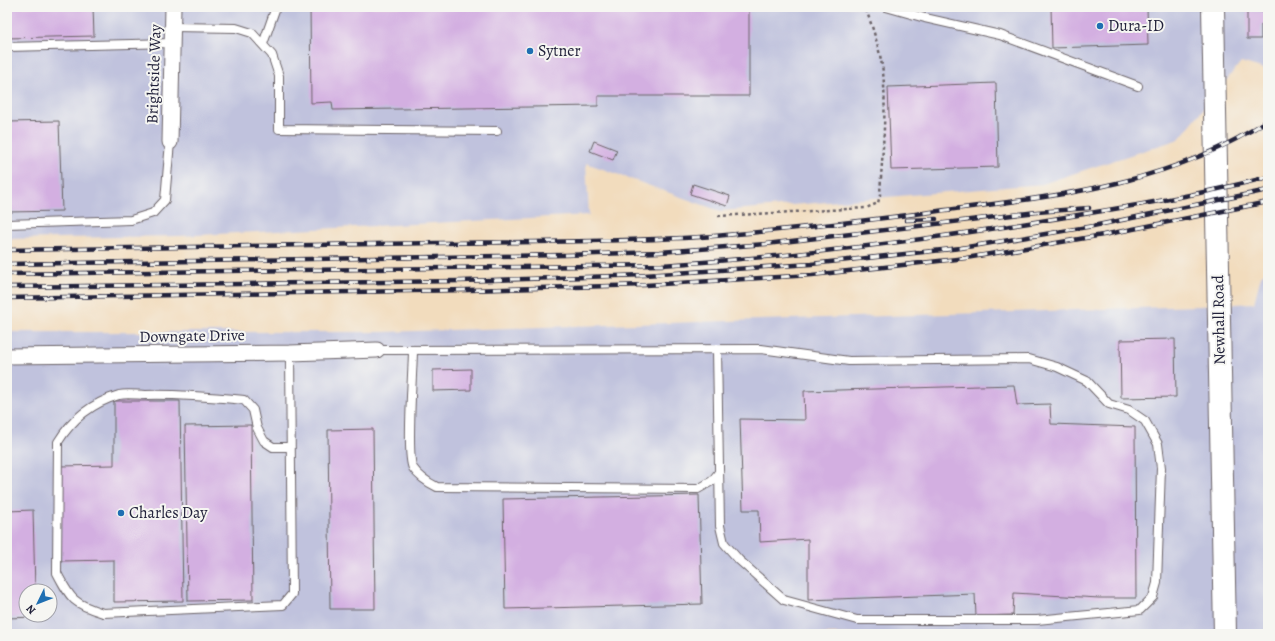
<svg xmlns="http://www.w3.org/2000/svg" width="1275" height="641" viewBox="0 0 1275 641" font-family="Alegreya,serif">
	<rect width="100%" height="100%" fill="#f6f6f2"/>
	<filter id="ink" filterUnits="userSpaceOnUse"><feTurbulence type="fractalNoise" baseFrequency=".025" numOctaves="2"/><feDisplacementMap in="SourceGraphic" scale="8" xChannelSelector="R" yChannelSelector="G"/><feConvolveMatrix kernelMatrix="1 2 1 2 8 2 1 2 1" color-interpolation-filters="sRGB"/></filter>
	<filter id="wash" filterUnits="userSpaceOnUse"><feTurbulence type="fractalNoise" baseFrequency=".012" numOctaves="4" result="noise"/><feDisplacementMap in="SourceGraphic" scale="16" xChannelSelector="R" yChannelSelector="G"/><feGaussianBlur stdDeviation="0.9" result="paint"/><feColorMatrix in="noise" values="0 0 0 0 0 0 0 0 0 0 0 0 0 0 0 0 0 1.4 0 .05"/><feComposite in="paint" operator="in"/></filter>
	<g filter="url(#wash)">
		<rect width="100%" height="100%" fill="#f2dcbd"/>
		<g fill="#c0c2dd" fill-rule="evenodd">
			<polygon points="7,7 1268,7 1268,70 1241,62 1179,139 1042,184 720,211 586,163 589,215 178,236 7,239"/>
			<path d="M1268,269V634H7V332H384L1199,306L1254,303L1261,276ZM26,591H50V615H26Z"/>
		</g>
		<g id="blocks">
			<g fill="#d3afe1">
				<polygon points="7,7 93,7 94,36 7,38"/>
				<polygon points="310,7 749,7 749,96 598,96 598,106 333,110 332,102 311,103"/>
				<polygon points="1051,7 1147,7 1148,45 1052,48"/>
				<polygon points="1247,11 1268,12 1268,25 1261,25 1261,39 1247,39"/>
				<polygon points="996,83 998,167 891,170 888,87"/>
				<polygon points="59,121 62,211 7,212 7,122"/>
				<polygon points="594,141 617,150 613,160 590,151"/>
				<polygon points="693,184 730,196 727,206 690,194"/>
				<polygon points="1175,339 1176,397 1121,398 1120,340"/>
				<polygon points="471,369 471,390 433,391 433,370"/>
				<polygon points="1014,385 1017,405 1050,404 1051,424 1135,427 1136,598 1099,598 1014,593 1013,615 976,616 975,594 808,600 808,539 760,542 759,510 743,510 740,419 805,420 804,391"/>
				<polygon points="114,401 180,401 183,601 114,602 114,560 61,561 60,466 114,465"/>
				<polygon points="251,425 253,600 188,601 185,426"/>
				<polygon points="373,429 375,609 330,609 328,430"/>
				<polygon points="699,495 702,604 505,609 503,499"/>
				<polygon points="33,510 35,591 26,591 26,615 36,615 36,617 7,618 7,511"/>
			</g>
		</g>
	</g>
	<g filter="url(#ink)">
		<use href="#blocks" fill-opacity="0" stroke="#6b6368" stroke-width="1"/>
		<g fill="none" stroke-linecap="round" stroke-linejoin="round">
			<defs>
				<g id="service">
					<polyline points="886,7 925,18 1000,35 1138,86"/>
					<polyline points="173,27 236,28 252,33 272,55 279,76 279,129 497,131"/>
					<polyline points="263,44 276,7"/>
					<polyline points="7,47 173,43"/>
					<polyline points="7,224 131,220 153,213 165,200 170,142"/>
					<polyline points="377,350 761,349 849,361 1029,359 1057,367 1087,381 1109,404 1129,410 1145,421 1158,444 1161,468 1157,583 1153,597 1140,610 1037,620 857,620 784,600 739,560 724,543 720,526 717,349"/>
					<path d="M413,350C413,369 406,456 413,468C419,477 427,482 437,487L698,489L712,481L719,472"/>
					<path d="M290,353L292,594L283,605L103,613C74,604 71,600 57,573L58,442C72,419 92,403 119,395C127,393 138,395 146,395C179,394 211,397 244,400L253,410L257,428L264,441L273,447H290"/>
				</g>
				<g id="minor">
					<polyline points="170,142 173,7"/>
					<polyline points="7,356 290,353 377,350"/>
				</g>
				<polyline id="secondary" points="1213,7 1225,634"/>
			</defs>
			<use href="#service" stroke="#6b6368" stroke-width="10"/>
			<use href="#minor" stroke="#6b6368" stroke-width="17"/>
			<use href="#secondary" stroke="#6b6368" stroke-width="24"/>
			<path stroke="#6b6368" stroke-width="2.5" stroke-dasharray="3 3" stroke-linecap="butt" d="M718,216L866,208L878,203L880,195C882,155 887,112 883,72C880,50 873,28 865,7"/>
			<use href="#service" stroke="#fff" stroke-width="8"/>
			<use href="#minor" stroke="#fff" stroke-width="15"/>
			<use href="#secondary" stroke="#fff" stroke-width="22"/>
			<defs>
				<g id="rail">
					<polyline points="906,220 936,219"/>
					<path d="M7,250C150,248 294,245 437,243C525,242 613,242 701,237C778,231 855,222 931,212C1048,197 1168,187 1268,120"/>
					<polyline points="7,264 565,255 660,252 766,244 1037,212 1089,208"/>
					<path d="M7,274L662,265C791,257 920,241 1047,220C1121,208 1196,196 1268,177"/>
					<polyline points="7,287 461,281 645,275 811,264 961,248 1093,226 1268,190"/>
					<polyline points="7,298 468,290 646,285 812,275 966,258 1103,235 1268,202"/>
				</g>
			</defs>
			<use href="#rail" stroke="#22223b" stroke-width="4.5"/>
			<use href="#rail" stroke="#f6f6f2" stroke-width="3" stroke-dasharray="9" stroke-linecap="butt"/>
		</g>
	</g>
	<g fill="#1f6fb2" stroke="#f6f6f2" stroke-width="1.5">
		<circle cx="1100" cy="26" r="4"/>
		<circle cx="530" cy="51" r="4"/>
		<circle cx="121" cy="513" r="4"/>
	</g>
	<g text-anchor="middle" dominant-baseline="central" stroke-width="4" stroke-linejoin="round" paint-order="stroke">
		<g font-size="16" fill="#22223b" stroke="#f6f6f2" text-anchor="start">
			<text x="1108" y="26">Dura-ID</text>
			<text x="538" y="51">Sytner</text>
			<text x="129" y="513">Charles Day</text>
		</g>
		<g font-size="16" fill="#22223b" stroke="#f6f6f2">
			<text transform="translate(154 74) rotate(-88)">Brightside Way</text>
			<text transform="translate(1219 320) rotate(-91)">Newhall Road</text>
			<text transform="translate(192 336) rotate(-1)">Downgate Drive</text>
		</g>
	</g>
	<rect width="1275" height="641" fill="none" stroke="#f6f6f2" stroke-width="24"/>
	<g transform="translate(38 603) rotate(227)"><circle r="19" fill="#f6f6f2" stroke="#a1a1a9"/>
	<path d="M0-3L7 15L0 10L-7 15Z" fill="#1f6fb2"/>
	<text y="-6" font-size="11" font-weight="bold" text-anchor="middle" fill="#22223b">N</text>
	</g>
</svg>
